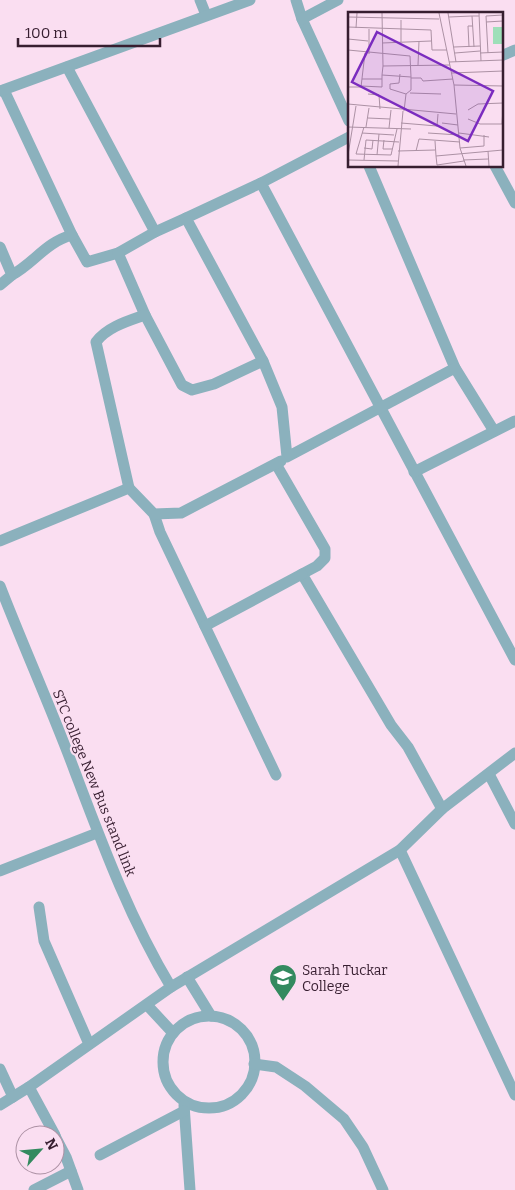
<svg xmlns="http://www.w3.org/2000/svg" width="515" height="1190" viewBox="0 0 515 1190" font-family="Bitter,serif">
	<rect width="100%" height="100%" fill="#fadef1"/>
	<g fill="none" stroke-linecap="round" stroke-linejoin="round">
		<g stroke="#8bb1bd" stroke-width="11">
			<polyline points="200,0 206,15"/>
			<polyline points="296,0 302,19 349,121"/>
			<polyline points="302,19 338,0"/>
			<polyline points="501,56 515,50"/>
			<polyline points="67,67 155,232"/>
			<polyline points="4,90 72,235 87,262 118,253 155,232 186,218"/>
			<polyline points="0,91 250,0"/>
			<polyline points="349,137 261,183 515,660"/>
			<polyline points="495,166 515,203"/>
			<polyline points="261,183 186,218 263,361 282,407 287,457 455,368 369,166"/>
			<polyline points="0,247 12,275 0,285"/>
			<polyline points="118,253 145,315"/>
			<path d="M12,275C34,263 46,242 72,235"/>
			<polyline points="455,368 494,431"/>
			<polyline points="276,464 325,549 325,558 317,566 302,574 391,725 408,747 442,809"/>
			<polyline points="414,472 515,421"/>
			<path d="M129,488L96,342C107,327 128,321 145,315L182,385L192,390L214,384L263,361"/>
			<polyline points="154,514 160,532 276,775"/>
			<polyline points="0,541 129,488 154,514 181,513 281,461"/>
			<path d="M0,586C24,648 52,710 75,772C103,846 130,919 171,987"/>
			<polyline points="205,626 302,574"/>
			<polyline points="489,774 515,824"/>
			<polyline points="400,850 515,1095"/>
			<polyline points="0,871 97,833"/>
			<polyline points="39,907 44,941 89,1044"/>
			<polyline points="187,977 211,1016"/>
			<polyline points="147,1005 173,1033"/>
			<circle cx="209" cy="1062" r="46"/>
			<polyline points="254,1064 276,1067 305,1086 344,1119 363,1147 383,1190"/>
			<polyline points="0,1069 13,1097"/>
			<polyline points="29,1087 55,1135"/>
			<polyline points="0,1105 29,1087 171,987 400,850 442,809 515,753"/>
			<polyline points="184,1105 190,1190"/>
			<polyline points="55,1136 66,1157 78,1190"/>
			<polyline points="100,1155 184,1111"/>
			<polyline points="34,1190 71,1171"/>
		</g>
	</g>
	<defs>
		<symbol id="university-pin" viewBox="-11 -11 22 30"><path d="M0 17L-7.5 6A9.5 9.5 0 1 1 7.5 6Z" fill="#338a5f" stroke="#fadef1"/><path d="M0-5L7-2L0 1L-7-2ZM-4 1L0 2.5L4 1V4Q0 6-4 4Z" fill="#fff"/></symbol>
	</defs>
	<g fill-rule="evenodd">
		<use href="#university-pin" x="267" y="962" width="32" height="43"/>
	</g>
	<g text-anchor="middle" dominant-baseline="central" stroke-width="4.5" stroke-linejoin="round" paint-order="stroke">
		<g font-size="14" fill="#371e30" stroke="#fadef1">
			<text transform="translate(94 783) rotate(68)">STC college New Bus stand link</text>
		</g>
		<g font-size="14" fill="#371e30" stroke="#fadef1" text-anchor="start">
			<text x="302" y="970">Sarah Tuckar<tspan x="302" dy="16">College</tspan></text>
		</g>
	</g>
	<g transform="translate(348 12)">
		<rect width="155" height="155" fill="#fadef1"/>
		<path d="M145,15H155V32H145Z" fill="#9edfb9"/>
		<path fill="none" stroke="#ac91a4" stroke-width="1" d="M34,1L35,54L102,53M91,1L106,73L112,136L118,154M100,1L108,50M131,1L133,49M0,5L91,7M101,5L124,4M53,8V30M138,10L155,9M0,15L83,18L84,38H99M8,16L9,1M21,17V42M0,27L20,29M34,31L83,29M106,35L132,34M121,35L120,14H125M126,35L124,4H131M0,38L62,44L63,65L34,63L35,54M107,41L132,39M132,41L155,40M140,41L138,4L155,3M101,50L155,48M70,53L71,29M104,61L155,59M52,62L51,71L42,72V77L58,82M63,66H73L75,69L105,67M14,67H34M106,73L155,74M13,74L34,75V63M0,75H13L17,41M62,81L93,82M20,82L31,83L32,97M0,92L108,102M120,98L130,92L155,91M56,99L58,82L63,78V65M20,106L42,107M120,107L132,112H154L155,96M53,111L89,114L90,102M94,111L110,113M0,115L63,117M16,115L8,142L43,143L49,117M18,115L21,96M41,116L43,98M14,121L46,123M80,121L111,123M111,121L141,125M36,128L35,137H44M87,129L88,144M16,136L24,137L25,128M112,136L136,134V123M50,139L87,138M68,139L71,127L112,130M140,139L141,154M0,143L8,94M29,143L31,122M0,148L50,149M16,148L18,128L51,130M115,148L140,147M116,149L89,153L88,144L155,138M50,154L55,99"/>
		<path fill="#7b2cbf" fill-opacity="0.15" stroke="#7b2cbf" stroke-width="2.5" d="M29,20L145,79L120,129L4,70Z"/>
		<rect width="155" height="155" fill="none" stroke="#371e30" stroke-width="2.5"/>
	</g>
	<g transform="translate(40 1150) rotate(63)"><circle r="24" fill="#fadef1" stroke="#ac91a4"/>
	<path d="M0-4L9 19L0 12L-9 19Z" fill="#338a5f"/>
	<text y="-8" font-size="14" font-weight="bold" text-anchor="middle" fill="#371e30">N</text>
	</g>
	<path d="M18 38v8h142v-8" fill="none" stroke="#371e30" stroke-width="2.5"/>
	<text x="25" y="38" font-size="15" fill="#371e30" stroke="#fadef1" stroke-width="4" paint-order="stroke">100 m</text>
</svg>
